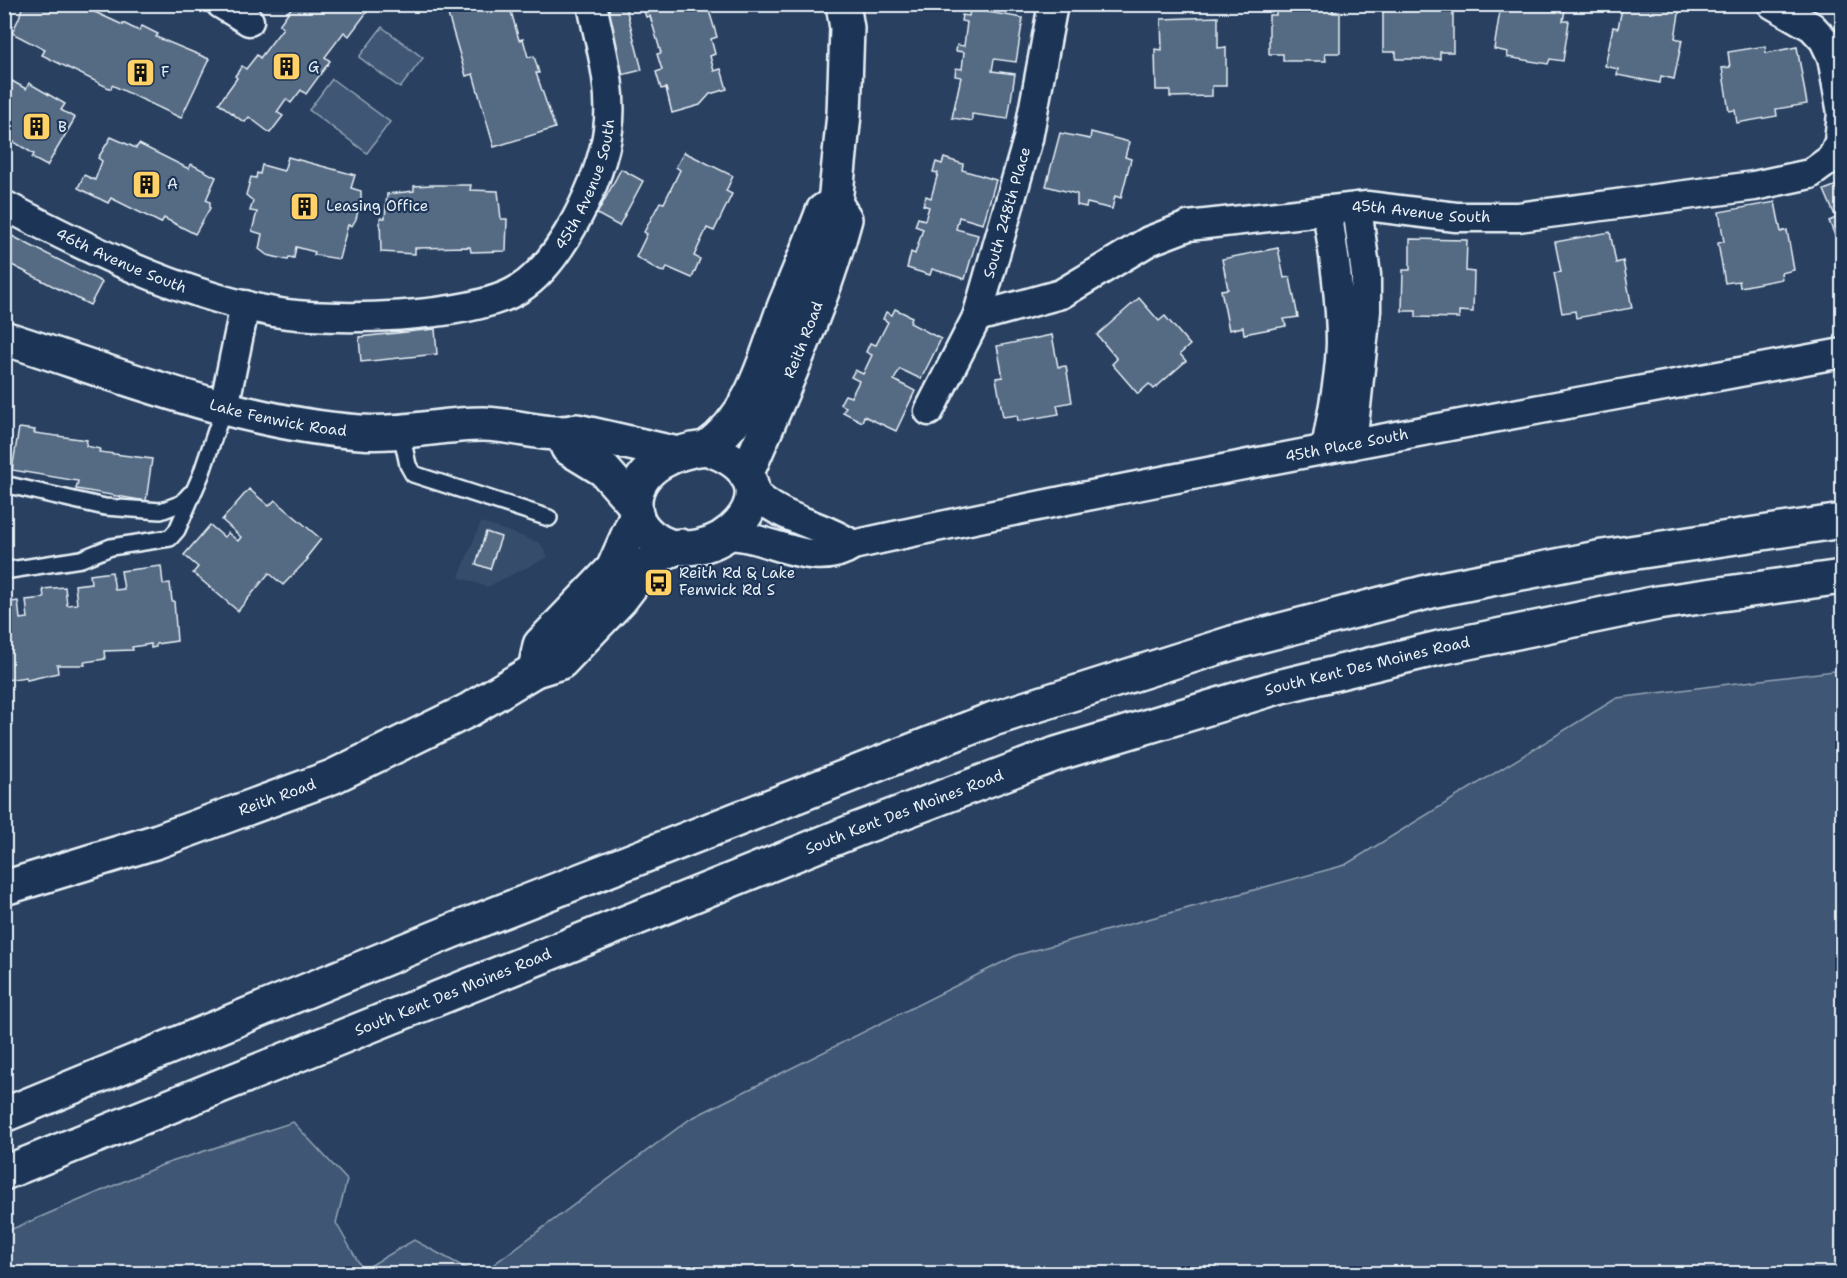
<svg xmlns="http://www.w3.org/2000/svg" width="1847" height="1278" viewBox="0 0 1847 1278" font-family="'Shantell Sans',sans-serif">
	<rect width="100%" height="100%" fill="#294061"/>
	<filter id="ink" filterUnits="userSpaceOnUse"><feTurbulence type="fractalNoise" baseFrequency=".0167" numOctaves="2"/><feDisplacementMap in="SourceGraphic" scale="12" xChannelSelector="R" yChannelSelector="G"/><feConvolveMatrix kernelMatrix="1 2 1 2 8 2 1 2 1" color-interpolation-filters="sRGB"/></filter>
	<g filter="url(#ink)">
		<polygon fill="#364d6b" points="481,522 540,543 548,557 487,587 459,577"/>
		<g fill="#415774" stroke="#94a4b6" stroke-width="1.5">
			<polygon points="382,27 423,58 400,88 359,57"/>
			<polygon points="332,79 390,122 367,153 309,110"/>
			<polygon points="1842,670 1842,1273 482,1273 690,1119 1017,955 1345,865 1617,698"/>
			<polygon points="293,1122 347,1180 336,1223 363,1270 414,1240 475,1273 5,1273 5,1232 162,1165"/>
		</g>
		<g fill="#556a83" stroke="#e8f1f8" stroke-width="1.5">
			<polygon points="18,4 87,4 86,8 123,25 123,23 139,31 142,26 158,34 156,37 209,59 181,118 112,85 111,89 42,55 45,50 12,33 19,18 22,8"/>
			<polygon points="294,4 373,4 349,36 344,32 325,57 330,61 306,94 301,90 291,103 286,99 277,112 283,116 270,133 249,117 245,122 241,120 219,103 237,78 235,76 242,66 246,69 257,55 260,58 283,28 279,25"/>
			<polygon points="445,4 509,4 519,40 523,39 528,57 534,56 539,73 536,73 555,128 494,147 473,74 466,76"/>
			<polygon points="598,4 625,4 642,70 617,76"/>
			<polygon points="642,4 707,4 717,37 711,39 715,54 710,56 714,71 721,69 727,89 710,94 700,105 672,113 666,88 661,89 656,72 662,70 657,54 661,53 650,16 646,17"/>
			<polygon points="1276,4 1333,4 1333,13 1340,13 1340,53 1325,53 1326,61 1283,61 1283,54 1269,54 1269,15 1276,15"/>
			<polygon points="1390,4 1446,4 1446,12 1453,11 1453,52 1440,52 1440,59 1396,59 1396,52 1383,52 1383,10 1390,10"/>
			<polygon points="1507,4 1566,4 1563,21 1569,21 1563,61 1550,59 1548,64 1507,57 1508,52 1494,49 1500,11 1506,12"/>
			<polygon points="1623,4 1664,4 1680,8 1675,38 1682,40 1674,79 1661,76 1660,83 1617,75 1618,69 1605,66 1613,27 1618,28"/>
			<polygon points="970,9 1023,18 1016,62 994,59 992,71 1015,74 1008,119 972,114 972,121 952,118 961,77 955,76 956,68 962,69 964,52 956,51 957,45 964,46 967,22 961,21 962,15 969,16"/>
			<polygon points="1218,17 1218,48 1226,47 1226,86 1212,86 1212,96 1170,97 1170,90 1156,90 1155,49 1162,50 1161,19"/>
			<polygon points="1765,46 1766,53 1797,47 1807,104 1776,109 1777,116 1737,123 1735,110 1729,111 1722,68 1730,67 1728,52"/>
			<polygon points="12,81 26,89 29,83 65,104 61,110 75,118 47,166 32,158 34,154 4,136 4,83 9,86"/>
			<polygon points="1091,132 1129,142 1125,157 1131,159 1121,198 1115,196 1112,209 1087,203 1086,207 1077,205 1077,194 1046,186 1060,133 1090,139"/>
			<polygon points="111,137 136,148 139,144 189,169 191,164 216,177 206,200 210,202 210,208 195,234 164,218 161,223 111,198 108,203 78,188 84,175 95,180 102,161 98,158"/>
			<polygon points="684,152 733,176 726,191 732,194 714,231 707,228 694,256 700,259 692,278 667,267 665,272 660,271 636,257 647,234 644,232 660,202 664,203 680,170 676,167"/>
			<polygon points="288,157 355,175 351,188 361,191 361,199 356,219 352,226 348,225 339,259 314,255 315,252 296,247 294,258 289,257 288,260 267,255 259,249 262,234 252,231 257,212 250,211 253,201 246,195 251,177 256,178 257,173 260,174 262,165 284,171"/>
			<polygon points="944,158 963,164 962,170 996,180 983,224 959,217 956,229 978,235 965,279 932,269 930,275 907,268 911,252 915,254 923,229 915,226 918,218 925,220 929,207 923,205 926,196 931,198 938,173 933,172 936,162 942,164"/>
			<polygon points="621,169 643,181 619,226 597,214"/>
			<polygon points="1842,183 1842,253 1829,221 1836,218 1824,190"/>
			<polygon points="431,185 471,185 470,190 498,191 501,219 507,219 506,251 471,252 470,247 415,248 415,254 381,252 380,218 385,218 387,194 414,191 414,186"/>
			<polygon points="1775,202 1781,232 1787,230 1794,270 1781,273 1782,279 1740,287 1739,281 1725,283 1718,243 1724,242 1719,212"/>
			<polygon points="1610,232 1616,263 1623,261 1632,308 1576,318 1575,311 1562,313 1554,273 1561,272 1555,242"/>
			<polygon points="12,236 102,282 90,305 4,261 4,251"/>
			<polygon points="1410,239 1467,240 1466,271 1474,272 1473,312 1459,311 1459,318 1416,317 1416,311 1402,311 1403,270 1410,270"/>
			<polygon points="1278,248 1284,278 1290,277 1298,317 1284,319 1286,326 1244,334 1243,327 1229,330 1221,290 1228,289 1222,259"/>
			<polygon points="1139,298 1159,321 1165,316 1190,345 1180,354 1186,361 1154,389 1149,384 1138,394 1112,364 1117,359 1097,335"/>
			<polygon points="895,309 912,317 910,323 941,339 921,379 900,369 894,380 915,391 896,431 864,416 862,422 843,412 846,407 840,404 845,395 851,397 859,381 851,377 855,370 863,374 872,355 866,352 870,343 876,345 888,322 883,319 886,312 892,315"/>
			<polygon points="435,329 437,354 361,362 359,337"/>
			<polygon points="1052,335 1058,367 1066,366 1072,402 1057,405 1059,414 1018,421 1017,415 1003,417 996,378 1003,377 997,346"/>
			<polygon points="19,428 35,430 34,433 87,440 86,446 100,449 99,452 152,459 146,501 76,489 78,481 12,470"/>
			<polygon points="249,489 269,506 275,500 321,539 306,558 308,559 283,585 269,573 238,611 193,573 198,567 184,555 210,525 224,537 228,533 238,541 241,537 222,520"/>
			<polygon points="486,532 501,537 490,569 476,564"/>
			<polygon points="161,566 163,584 170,583 172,601 174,601 177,641 156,644 156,647 151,648 151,644 132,647 133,650 104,651 105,659 84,662 85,665 57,665 58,673 27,680 26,677 6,680 4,603 18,601 20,619 28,618 26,600 44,598 43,589 65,587 67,605 77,604 75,585 91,583 90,575 112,572 115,590 124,589 121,571"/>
		</g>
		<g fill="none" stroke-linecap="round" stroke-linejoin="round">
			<defs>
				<g id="service">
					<polyline points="401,432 408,465 413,474 549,518"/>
					<polyline points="4,484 105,507 161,511 182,503 190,494"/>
					<polyline points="4,571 81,559 111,547 170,538 177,530 201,475 224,407"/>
				</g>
				<g id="minor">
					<polyline points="221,4 249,21"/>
					<path id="s1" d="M4,205C90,250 178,294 274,312C329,322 472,319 519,289C561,263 602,178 608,130C614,88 600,45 592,4"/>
					<path id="s2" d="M977,317L1061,294L1149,241L1188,226L1367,206L1456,217H1518L1754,186L1810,174L1832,158L1839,142L1842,113L1832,57L1824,40L1812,27L1772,4"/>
					<polyline points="224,407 245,305"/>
					<path id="s3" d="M929,411L977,317L1028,139L1053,4"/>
					<polyline points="1352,445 1366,311 1366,275 1357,207"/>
					<path d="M1326,449C1332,414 1340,379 1341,343C1341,298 1334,255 1327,210"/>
					<path d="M752,491C783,522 819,522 853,545"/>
					<path id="s4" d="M725,535C770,535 813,572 853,545C1181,473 1512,415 1842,353"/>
				</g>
				<g id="tertiary">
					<path id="s5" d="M4,338C117,374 242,424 360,432C401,435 441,424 483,424C514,424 547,438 577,431L678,454"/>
					<polyline points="562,434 568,448 604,470 635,505"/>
				</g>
				<g id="secondary">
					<path d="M706,448C813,483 708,582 651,536C639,526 634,516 635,500C638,466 676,451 706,448Z"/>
					<path d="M706,448C755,413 765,357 785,305C798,274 811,243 823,211L835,203"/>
					<path id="s6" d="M746,475C782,391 821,308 845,219L835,203L844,114L847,28L843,4"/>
					<polyline points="535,670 540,645 613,569 636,517"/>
					<path id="s7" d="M4,888L158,841L332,777L469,710L535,670L561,662L620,600L646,566L661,554L680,546"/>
				</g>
				<g id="trunk">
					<polyline points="4,1115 452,931 993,719 1232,643 1435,590 1603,557 1842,521"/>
					<path id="s8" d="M4,1173L858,829L1056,754L1278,687L1439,648L1657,603L1842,577"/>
				</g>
			</defs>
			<use href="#service" stroke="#e8f1f8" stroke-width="20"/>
			<use href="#minor" stroke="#e8f1f8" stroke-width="33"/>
			<use href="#tertiary" stroke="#e8f1f8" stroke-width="38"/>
			<use href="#secondary" stroke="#e8f1f8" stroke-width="38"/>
			<use href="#trunk" stroke="#e8f1f8" stroke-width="38"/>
			<use href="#service" stroke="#1d3557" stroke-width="15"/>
			<use href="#minor" stroke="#1d3557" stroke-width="28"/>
			<use href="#tertiary" stroke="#1d3557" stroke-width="33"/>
			<use href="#secondary" stroke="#1d3557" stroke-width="33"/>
			<use href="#trunk" stroke="#1d3557" stroke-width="33"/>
		</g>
	</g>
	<defs>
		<symbol id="building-square" viewBox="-11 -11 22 22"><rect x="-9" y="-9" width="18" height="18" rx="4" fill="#ffd166" stroke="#1d3557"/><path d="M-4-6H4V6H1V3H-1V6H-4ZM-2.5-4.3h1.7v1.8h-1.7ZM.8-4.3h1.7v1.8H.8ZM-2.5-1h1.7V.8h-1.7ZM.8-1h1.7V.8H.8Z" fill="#111"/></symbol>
		<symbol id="bus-square" viewBox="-11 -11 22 22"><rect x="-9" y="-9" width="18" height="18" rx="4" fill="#ffd166" stroke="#1d3557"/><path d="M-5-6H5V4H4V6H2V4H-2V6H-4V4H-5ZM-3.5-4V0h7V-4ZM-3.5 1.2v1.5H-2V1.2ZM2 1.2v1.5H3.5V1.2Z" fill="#111"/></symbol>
	</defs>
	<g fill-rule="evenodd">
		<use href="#building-square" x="270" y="50" width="33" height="33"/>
		<use href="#building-square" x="124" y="56" width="33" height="33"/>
		<use href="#building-square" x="20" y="110" width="33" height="33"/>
		<use href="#building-square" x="130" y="168" width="33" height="33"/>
		<use href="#building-square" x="288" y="190" width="33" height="33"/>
		<use href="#bus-square" x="642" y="566" width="33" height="33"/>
	</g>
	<g text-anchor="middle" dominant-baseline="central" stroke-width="4.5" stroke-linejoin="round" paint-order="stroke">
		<g font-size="15" fill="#e8f1f8" stroke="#1d3557" text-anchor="start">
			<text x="308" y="67">G</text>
			<text x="161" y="72">F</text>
			<text x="58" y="127">B</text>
			<text x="167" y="184">A</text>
			<text x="326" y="206">Leasing Office</text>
			<text x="679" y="573">Reith Rd &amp; Lake<tspan x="679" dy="17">Fenwick Rd S</tspan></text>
		</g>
		<g font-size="15" fill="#e8f1f8" stroke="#1d3557">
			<text stroke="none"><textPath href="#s1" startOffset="668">45th Avenue South</textPath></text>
			<text stroke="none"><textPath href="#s3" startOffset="214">South 248th Place</textPath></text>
			<text stroke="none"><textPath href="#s2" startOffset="466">45th Avenue South</textPath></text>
			<text stroke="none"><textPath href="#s1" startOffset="130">46th Avenue South</textPath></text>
			<text stroke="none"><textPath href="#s6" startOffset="147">Reith Road</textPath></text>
			<text stroke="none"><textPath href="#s5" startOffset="286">Lake Fenwick Road</textPath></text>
			<text stroke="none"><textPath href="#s4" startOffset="636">45th Place South</textPath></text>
			<text stroke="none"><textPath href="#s8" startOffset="1456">South Kent Des Moines Road</textPath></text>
			<text stroke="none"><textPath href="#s7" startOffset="288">Reith Road</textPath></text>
			<text stroke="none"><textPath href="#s8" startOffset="970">South Kent Des Moines Road</textPath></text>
			<text stroke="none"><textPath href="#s8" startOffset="484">South Kent Des Moines Road</textPath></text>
		</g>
	</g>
	<rect width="1847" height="1278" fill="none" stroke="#1d3557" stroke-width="24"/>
	<rect x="12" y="12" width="1823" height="1254" fill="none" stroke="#e8f1f8" stroke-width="2" filter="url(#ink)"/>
</svg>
